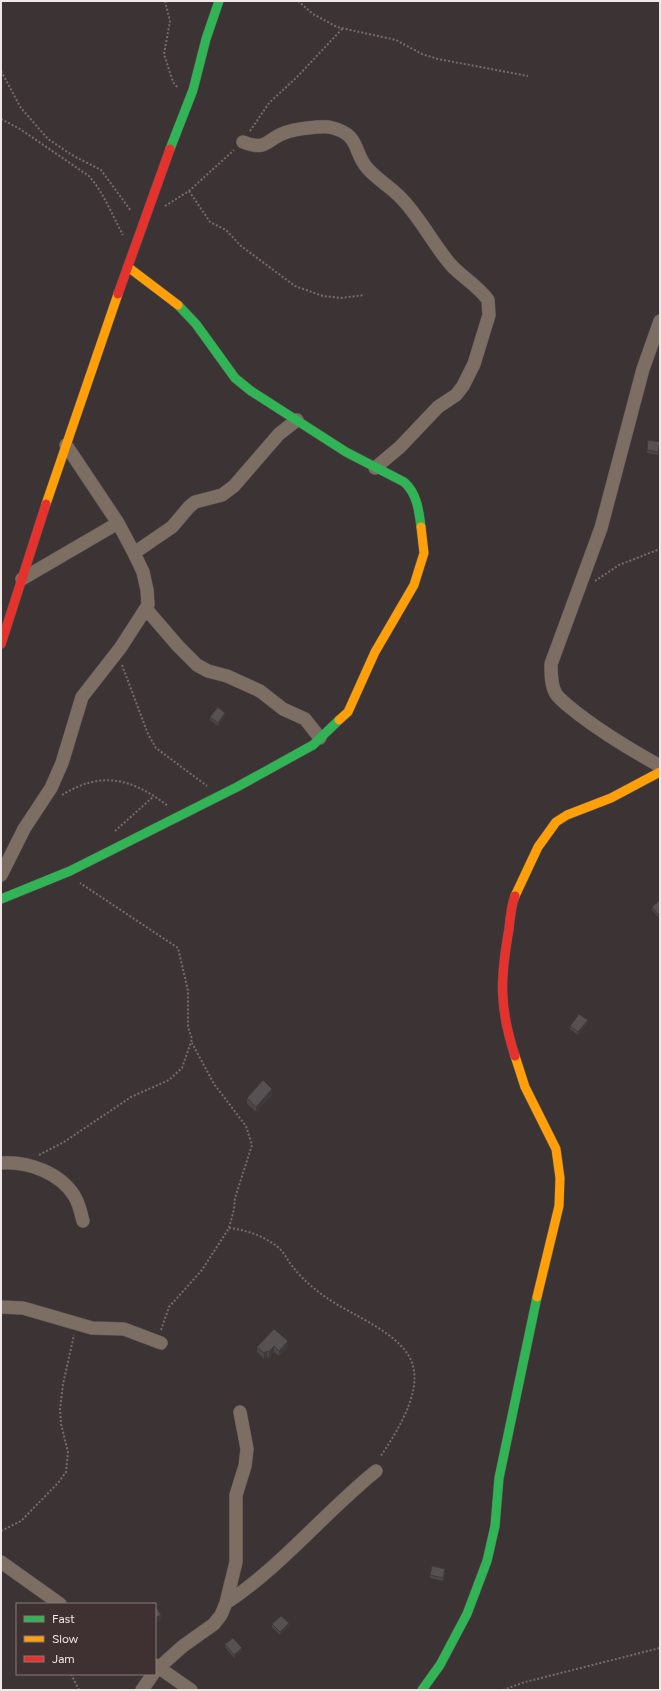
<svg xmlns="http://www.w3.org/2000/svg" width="661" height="1691" font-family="Figtree,sans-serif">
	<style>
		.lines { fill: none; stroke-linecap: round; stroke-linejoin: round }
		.street-casing { stroke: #585151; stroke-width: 14 }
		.fast-casing { stroke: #585151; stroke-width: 10 }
		.slow-casing { stroke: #585151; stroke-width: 10 }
		.jam-casing { stroke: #585151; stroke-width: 10 }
		.path { stroke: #766b67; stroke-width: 2; stroke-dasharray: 2 2; stroke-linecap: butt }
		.street { stroke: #7d6e64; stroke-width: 13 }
		.fast { stroke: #30b455; stroke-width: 9 }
		.slow { stroke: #ff9f0a; stroke-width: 9 }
		.jam { stroke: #e5322d; stroke-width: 9 }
		.wall { fill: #4c4647 }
		.shaded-wall { fill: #3e393a }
		.building { fill: #585153; stroke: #3e393a }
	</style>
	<rect width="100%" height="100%" fill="#3c3434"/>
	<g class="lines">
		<defs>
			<path id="street" d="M 243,142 C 269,152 266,138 287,132 C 295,129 320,126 329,127 C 362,134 352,152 368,169 C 378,180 392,188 402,199 C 421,219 433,244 451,265 C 462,277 478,286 488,300 L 489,315 L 474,364 L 463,386 L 456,395 L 438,407 L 400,447 L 375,468
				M 660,321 L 643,369 L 601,528 L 551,664 C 551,674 551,686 556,694 C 562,702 570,707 577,713 C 603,733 631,750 660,766
				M 134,553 L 172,527 L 189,507 L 195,502 L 222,495 L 234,486 L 279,434 L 297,420
				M 22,579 L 118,523
				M 147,610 L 178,646 L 197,665 L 208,671 L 227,676 L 260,691 L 283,709 L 305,719 L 320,738
				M 1,875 L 24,829 L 51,788 L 62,763 L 82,697 L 121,647 L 148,605 L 147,590 L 143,572 L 134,553 L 118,523 L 66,445
				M 1,1163 C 28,1161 61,1173 75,1197 C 79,1204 81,1213 83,1221
				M 1,1307 L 23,1308 L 92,1328 L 124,1329 L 161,1343
				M 1,1562 L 60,1604
				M 226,1603 C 281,1567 325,1512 376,1471
				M 155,1665 L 191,1690
				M 155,1671 L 183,1646 L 214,1624 L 221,1615 L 226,1603 L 236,1562 L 236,1495 L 245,1466 L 247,1449 L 240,1412
				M 142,1690 L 153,1674"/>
			<path id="fast" d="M 170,149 L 193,90 L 206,39 L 219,1
				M 178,305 L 196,324 L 235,378 L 251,391 L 346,452 L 404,482 C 417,493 419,511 421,527
				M 1,899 L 70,871 L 237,787 L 313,745 L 339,720
				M 422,1690 L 440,1665 L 467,1614 L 487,1561 L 495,1526 L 499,1478 L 537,1297"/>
			<path id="slow" d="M 128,267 L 178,305
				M 46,504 L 118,294
				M 339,720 L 348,712 L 375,652 L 414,585 L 424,553 L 421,527
				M 515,896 L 538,847 L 556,822 L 567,815 L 611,798 L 660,772
				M 515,1056 L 525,1087 L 556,1149 L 560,1178 L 559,1206 L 537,1297"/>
			<path id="jam" d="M 118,294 L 170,149
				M 1,644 L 46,504
				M 515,1056 C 499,1007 500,979 509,929 C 510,918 511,906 515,896"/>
		</defs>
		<!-- street casing -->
		<use href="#street" class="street-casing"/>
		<!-- fast casing -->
		<use href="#fast" class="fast-casing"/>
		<!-- slow casing -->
		<use href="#slow" class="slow-casing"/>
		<!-- jam casing -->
		<use href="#jam" class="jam-casing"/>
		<!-- path -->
		<path class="path" d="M 165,1 L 170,21 L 164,54 L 173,82 L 177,87
			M 298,1 L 313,14 L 337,27 L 396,40 L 422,54 L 438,59 L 528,76
			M 1,71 L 21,108 L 48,139 L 72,155 L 101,170 L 131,211
			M 1,119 L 20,129 L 89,176 C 104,193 112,215 123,235
			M 250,131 L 269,103 L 297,77 L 343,28
			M 189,191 L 210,222 L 226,230 L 241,246 L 295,286 L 323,296 L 342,298 L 364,295
			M 165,206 L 189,191 L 234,150
			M 595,581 L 619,565 L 660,549
			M 122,665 L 148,734 L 156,748 L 207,786
			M 62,795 C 102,770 133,779 168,806
			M 115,831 L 154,796
			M 39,1155 L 64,1142 L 131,1097 L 169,1080 L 182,1068 L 192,1039 L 188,1027 L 188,991 L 178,948 L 80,883
			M 229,1228 C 247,1230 264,1236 279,1248 C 285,1254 288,1261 293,1267 C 302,1279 315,1290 327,1298 C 352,1316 405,1334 413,1366 C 421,1395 395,1435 380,1457
			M 161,1330 L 169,1307 L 202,1270 L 229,1228 L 234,1209 L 235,1198 L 252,1145 L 246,1126 L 214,1084 L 192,1043
			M 1,1531 L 21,1521 L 58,1483 L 66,1472 L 68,1452 L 61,1424 L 60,1409 L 63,1384 L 74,1335
			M 71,1674 L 79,1690
			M 503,1690 L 525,1682 L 660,1648"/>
		<!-- street -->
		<use href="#street" class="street"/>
		<!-- fast -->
		<use href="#fast" class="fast"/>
		<!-- slow -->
		<use href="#slow" class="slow"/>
		<!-- jam -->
		<use href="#jam" class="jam"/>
	</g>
	<!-- wall -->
	<path class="wall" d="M 660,442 L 658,455 L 647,453 L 647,450 Z
		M 225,716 L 218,726 L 210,720 L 210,717 Z
		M 660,900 L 660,915 L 658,917 L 652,910 L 652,907 Z
		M 588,1023 L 578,1035 L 570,1029 L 570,1026 Z
		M 272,1095 L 256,1112 L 247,1104 L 247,1098 Z
		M 274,1329 L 288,1347 L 279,1356 L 274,1352 L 269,1358 L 267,1357 L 264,1359 L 257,1352 L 257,1347 Z
		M 445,1572 L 443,1581 L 430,1578 L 430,1575 Z
		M 272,1624 L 289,1626 L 280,1635 L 272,1627 Z
		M 225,1644 L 242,1651 L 234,1658 L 225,1647 Z"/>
	<!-- shaded-wall -->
	<path class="shaded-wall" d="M 225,713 L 225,716 L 218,726 L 218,723 Z
		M 660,912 L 660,915 L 658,917 L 658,914 Z
		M 588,1020 L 588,1023 L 578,1035 L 578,1032 Z
		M 272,1089 L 272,1095 L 256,1112 L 256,1107 Z
		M 288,1341 L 288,1347 L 279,1356 L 279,1351 Z
		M 274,1346 L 274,1352 L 269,1358 L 269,1352 Z
		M 267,1351 L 267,1357 L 264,1359 L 264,1353 Z
		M 161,1615 L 161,1620 L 155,1624 L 155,1618 Z
		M 289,1623 L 289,1626 L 280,1635 L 280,1632 Z
		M 242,1648 L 242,1651 L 234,1658 L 234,1655 Z"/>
	<!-- building -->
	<path class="building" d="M 648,440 L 660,442 L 658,452 L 647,450 Z
		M 218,707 L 225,713 L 218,723 L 210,717 Z
		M 660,900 L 660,912 L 658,914 L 652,907 Z
		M 579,1014 L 588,1020 L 578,1032 L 570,1026 Z
		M 263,1080 L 272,1089 L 256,1107 L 247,1098 Z
		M 274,1329 L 288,1341 L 279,1351 L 274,1346 L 269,1352 L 267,1351 L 264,1353 L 257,1347 Z
		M 432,1566 L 445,1569 L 443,1578 L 430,1575 Z
		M 153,1602 L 154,1604 L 149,1604 Z
		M 155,1605 L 161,1615 L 155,1618 Z
		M 281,1616 L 289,1623 L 280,1632 L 272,1624 Z
		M 233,1638 L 242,1648 L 234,1655 L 225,1644 Z"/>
	<!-- border -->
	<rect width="661" height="1691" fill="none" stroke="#f0e7e7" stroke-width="4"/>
	<!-- legend -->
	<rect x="16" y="1603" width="140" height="72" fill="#3f3131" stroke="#867a7a"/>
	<rect x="24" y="1616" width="20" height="6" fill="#30b455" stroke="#867a7a"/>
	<text x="52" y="1623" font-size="12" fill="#f0e7e7">Fast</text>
	<rect x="24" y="1636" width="20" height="6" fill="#ff9f0a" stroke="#867a7a"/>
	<text x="52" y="1643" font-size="12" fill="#f0e7e7">Slow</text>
	<rect x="24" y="1656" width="20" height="6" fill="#e5322d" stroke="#867a7a"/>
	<text x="52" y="1663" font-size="12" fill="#f0e7e7">Jam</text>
</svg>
